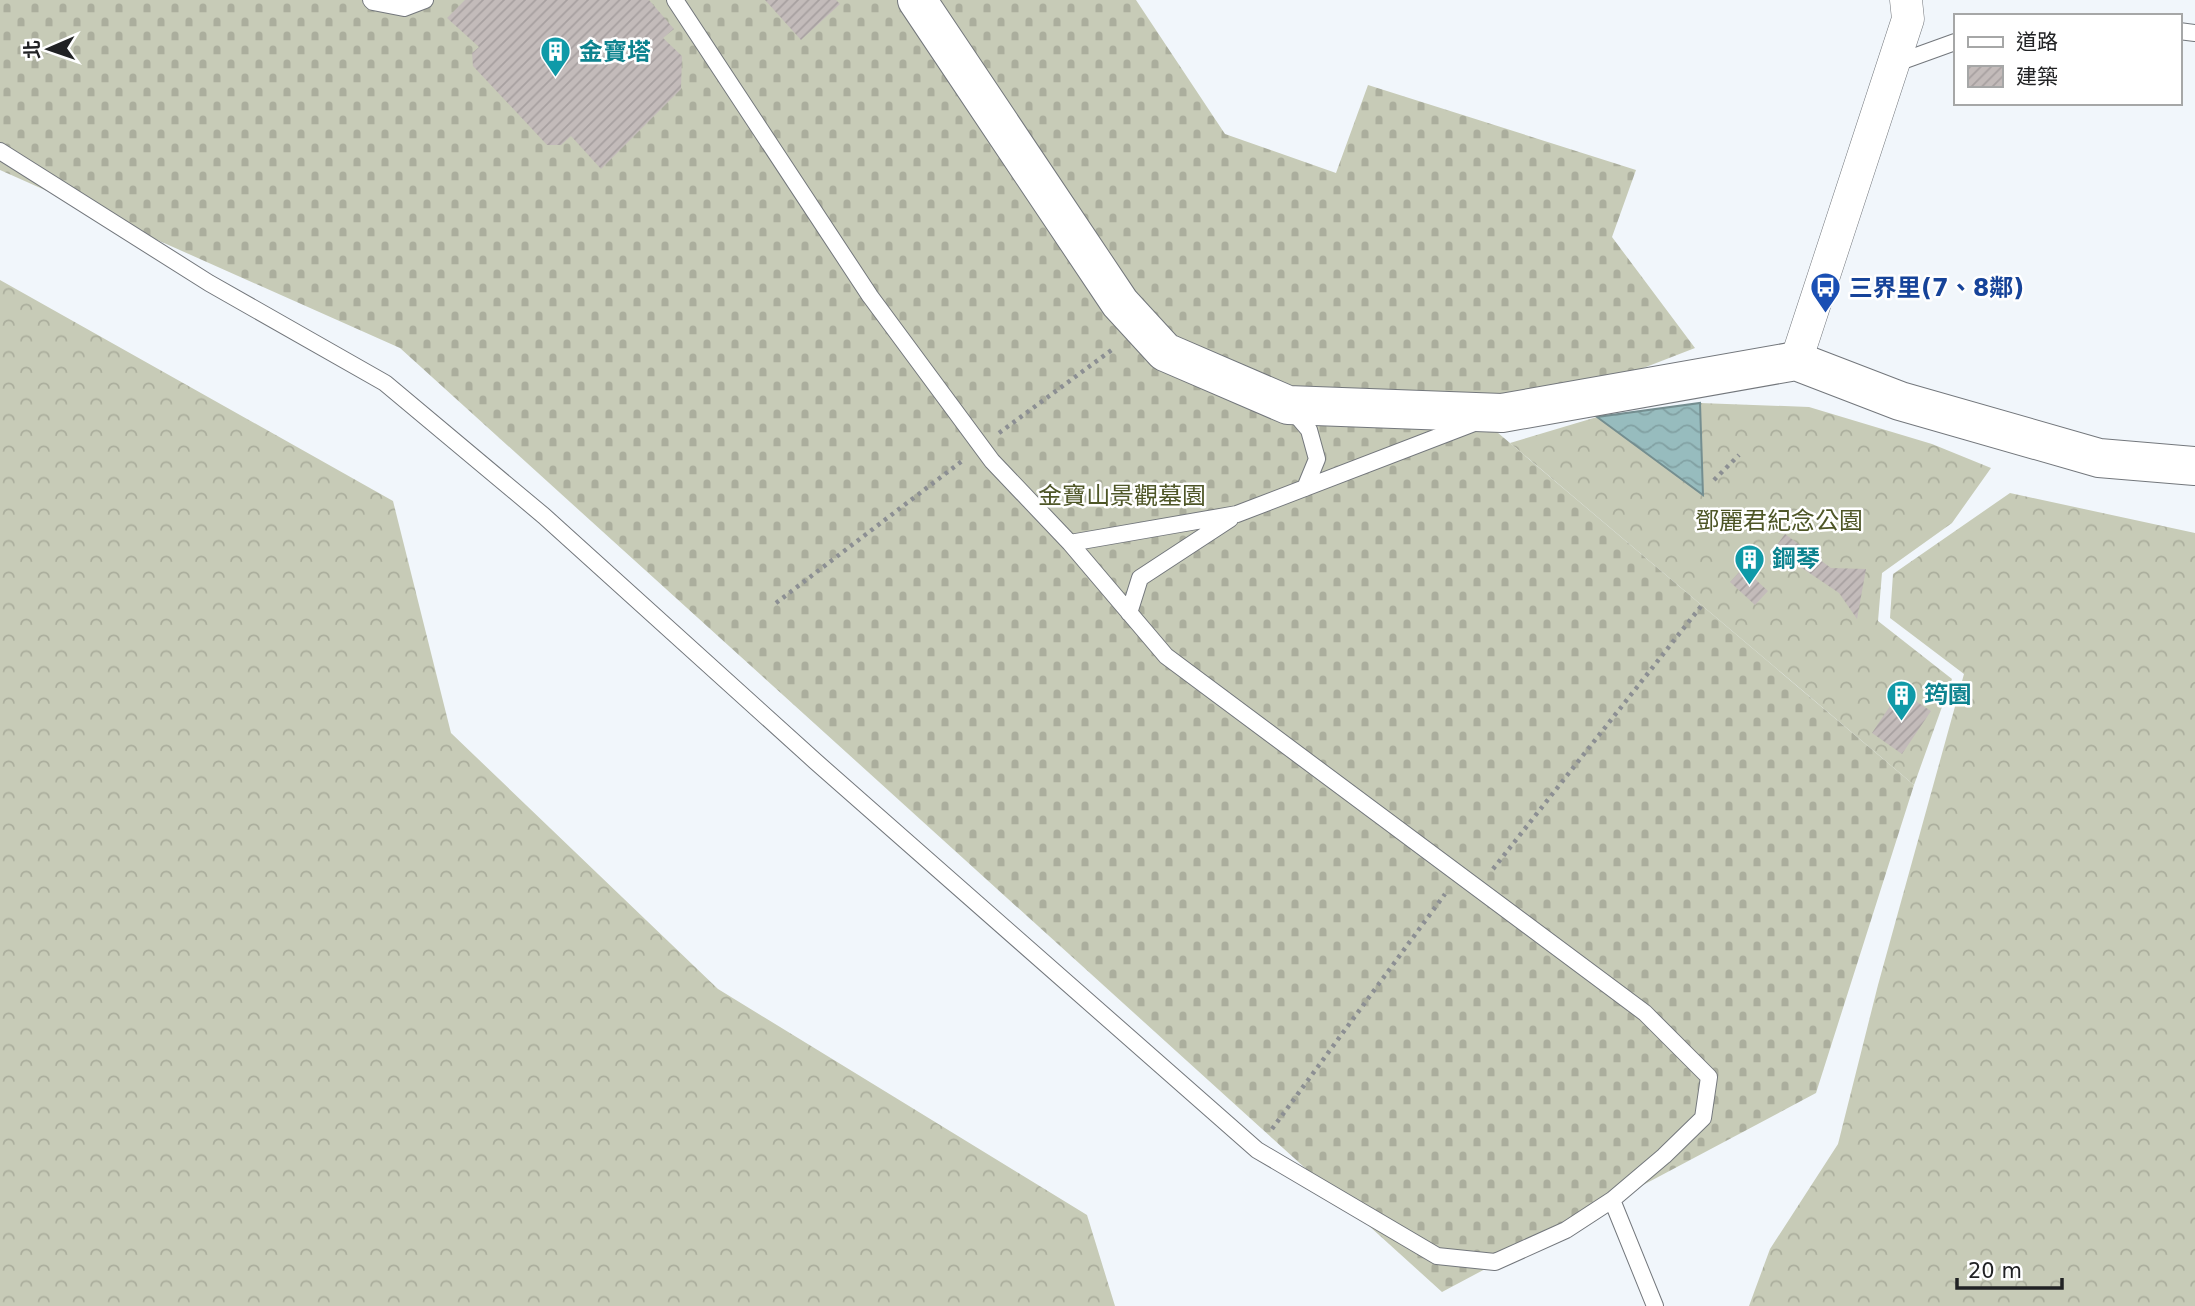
<svg xmlns="http://www.w3.org/2000/svg" width="2195" height="1306" font-family="'DejaVu Sans','Noto Sans TC',sans-serif">
	<style>
		.forest { fill: url(#forest-crowns) }
		.cemetery { fill: url(#cemetery-stones) }
		.water { fill: url(#water-waves); stroke: #748e90; stroke-width: 2 }
		.building { fill: url(#building-hatch) }
		.lines { fill: none; stroke-linecap: round; stroke-linejoin: round }
		.lane-casing { stroke: #73777c; stroke-width: 18 }
		.street-casing { stroke: #73777c; stroke-width: 33 }
		.secondary-casing { stroke: #73777c; stroke-width: 40 }
		.path { stroke: #8c8f93; stroke-width: 4.5; stroke-dasharray: 3.5 5; stroke-linecap: butt }
		.lane { stroke: #fff; stroke-width: 16 }
		.street { stroke: #fff; stroke-width: 32 }
		.secondary { stroke: #fff; stroke-width: 38 }
		.labels { text-anchor: middle; dominant-baseline: central; stroke-width: 5; stroke-linejoin: round; paint-order: stroke }
		.culture-label { font-size: 24px; font-weight: bold; fill: #0d838f; stroke: #fff; text-anchor: start }
		.transit-label { font-size: 24px; font-weight: bold; fill: #164399; stroke: #fff; text-anchor: start }
		.park-label { font-size: 24px; fill: #4e5627; stroke: #fff }
	</style>
	<defs>
		<pattern id="forest-crowns" width="20" height="18" patternUnits="userSpaceOnUse" patternTransform="scale(1.75)"><rect width="20" height="18" fill="#c7cbb7"/><path d="M2 6a3 3 0 1 1 6 0M12 15a3 3 0 1 1 6 0" fill="none" stroke="#abae9d"/></pattern>
		<pattern id="cemetery-stones" width="16" height="16" patternUnits="userSpaceOnUse" patternTransform="scale(1.75)"><rect width="16" height="16" fill="#c7cbb7"/><path d="M2 7V4a2 2 0 0 1 4 0v3zM10 15v-3a2 2 0 0 1 4 0v3z" fill="#abae9d"/></pattern>
		<pattern id="water-waves" width="16" height="10" patternUnits="userSpaceOnUse" patternTransform="scale(1.75)"><rect width="16" height="10" fill="#97bcbe"/><path d="M0 5q4-4 8 0t8 0" fill="none" stroke="#82a1a3"/></pattern>
		<pattern id="building-hatch" width="6" height="6" patternUnits="userSpaceOnUse" patternTransform="scale(1.75)"><rect width="6" height="6" fill="#c3bbba"/><path d="M-1 1l2-2M0 6l6-6M5 7l2-2" fill="none" stroke="#a7a0a0"/></pattern>
	</defs>
	<rect width="100%" height="100%" fill="#f1f6fb"/>
	<!-- forest -->
	<path class="forest" d="M 0,280 L 393,501 L 451,733 L 718,989 L 1087,1215 L 1115,1306 L 0,1306 Z
		M 1700,403 L 1809,407 L 1932,444 L 1991,468 L 1952,523 L 1882,573 L 1878,621 L 1952,679 L 1914,785 L 1510,443 L 1597,417 Z
		M 2010,493 L 2195,533 L 2195,1306 L 1749,1306 L 1770,1249 L 1838,1144 L 1878,985 L 1964,674 L 1890,618 L 1893,574 Z"/>
	<!-- cemetery -->
	<path class="cemetery" d="M 0,0 L 1136,0 L 1225,134 L 1336,173 L 1368,85 L 1636,170 L 1612,237 L 1695,348 L 1491,427 L 1914,785 L 1816,1093 L 1442,1292 L 400,348 L 0,170 Z"/>
	<!-- water -->
	<path class="water" d="M 1700,403 L 1703,495 L 1597,417 Z"/>
	<!-- building -->
	<path class="building" d="M 465,0 L 649,0 L 674,29 L 663,38 L 682,56 L 681,89 L 601,169 L 571,136 L 561,145 L 547,145 L 473,66 L 472,53 L 479,47 L 447,18 Z
		M 765,0 L 836,0 L 840,4 L 801,40 Z
		M 1785,534 L 1831,568 L 1866,569 L 1857,619 L 1839,593 L 1774,549 Z
		M 1743,568 L 1768,591 L 1755,605 L 1730,582 Z
		M 1900,691 L 1931,711 L 1902,754 L 1872,733 Z"/>
	<g class="lines">
		<defs>
			<path id="lane" d="M 371,0 L 373,2 L 404,8 L 425,0
				M 675,0 L 870,296 L 992,461 L 1070,543 L 1237,514 L 1474,423
				M 2179,31 L 2195,33
				M 1894,64 L 1955,42
				M 0,151 L 209,283 L 385,383 L 544,516 L 815,761 L 1257,1150 L 1437,1256 L 1495,1262 L 1566,1230 L 1612,1200 L 1664,1156 L 1703,1118 L 1709,1077 L 1645,1013 L 1166,656 L 1070,543
				M 1292,410 L 1309,430 L 1317,459 L 1305,488
				M 1129,613 L 1140,578 L 1230,519
				M 1612,1200 L 1655,1306"/>
			<path id="street" d="M 1796,361 L 1908,19 L 1906,0"/>
			<path id="secondary" d="M 917,0 L 1120,303 L 1165,352 L 1288,405 L 1502,413 L 1796,361 L 1900,401 L 2099,458 L 2195,466"/>
		</defs>
		<!-- lane casing -->
		<use href="#lane" class="lane-casing"/>
		<!-- street casing -->
		<use href="#street" class="street-casing"/>
		<!-- secondary casing -->
		<use href="#secondary" class="secondary-casing"/>
		<!-- path -->
		<path class="path" d="M 999,433 L 1113,349
			M 1714,480 L 1739,455
			M 776,603 L 962,461
			M 1493,869 L 1702,605
			M 1272,1129 L 1445,894"/>
		<!-- lane -->
		<use href="#lane" class="lane"/>
		<!-- street -->
		<use href="#street" class="street"/>
		<!-- secondary -->
		<use href="#secondary" class="secondary"/>
	</g>
	<!-- icons -->
	<defs>
		<symbol id="building-pin" viewBox="-11 -11 22 30"><path d="M0 17L-7.5 6A9.5 9.5 0 1 1 7.5 6Z" fill="#0f9aa8" stroke="#fff"/><path d="M-4-6H4V6H1V3H-1V6H-4ZM-2.5-4.3h1.7v1.8h-1.7ZM.8-4.3h1.7v1.8H.8ZM-2.5-1h1.7V.8h-1.7ZM.8-1h1.7V.8H.8Z" fill="#fff"/></symbol>
		<symbol id="bus-pin" viewBox="-11 -11 22 30"><path d="M0 17L-7.5 6A9.5 9.5 0 1 1 7.5 6Z" fill="#1a4fb4" stroke="#fff"/><path d="M-5-6H5V4H4V6H2V4H-2V6H-4V4H-5ZM-3.5-4V0h7V-4ZM-3.5 1.2v1.5H-2V1.2ZM2 1.2v1.5H3.5V1.2Z" fill="#fff"/></symbol>
	</defs>
	<g fill-rule="evenodd">
		<use href="#building-pin" x="538" y="34" width="35" height="47"/>
		<use href="#bus-pin" x="1808" y="270" width="35" height="47"/>
		<use href="#building-pin" x="1732" y="542" width="35" height="47"/>
		<use href="#building-pin" x="1884" y="678" width="35" height="47"/>
	</g>
	<g class="labels">
		<!-- culture labels -->
		<g class="culture-label">
			<text x="579" y="52">金寶塔</text>
			<text x="1772" y="559">鋼琴</text>
			<text x="1924" y="695">筠園</text>
		</g>
		<!-- transit labels -->
		<g class="transit-label">
			<text x="1849" y="288">三界里(7、8鄰)</text>
		</g>
		<!-- park labels -->
		<g class="park-label">
			<text x="1122" y="496">金寶山景觀墓園</text>
			<text x="1779" y="521">鄧麗君紀念公園</text>
		</g>
	</g>
	<!-- legend -->
	<rect x="1954" y="14" width="228" height="91" fill="#ffffff" stroke="#a6a7a7" stroke-width="2"/>
	<rect x="1968" y="37" width="35" height="10" fill="#ffffff" stroke="#a6a7a7" stroke-width="2"/>
	<text x="2016" y="49" font-size="21" fill="#212224">道路</text>
	<rect x="1968" y="66" width="35" height="21" fill="url(#building-hatch)" stroke="#a6a7a7" stroke-width="2"/>
	<text x="2016" y="84" font-size="21" fill="#212224">建築</text>
	<!-- north arrow -->
	<g transform="translate(49 49) rotate(268)" stroke="#ffffff" stroke-width="5" paint-order="stroke">
	<path d="M0-5L12 26L0 18L-12 26Z" fill="#212224"/>
	<text y="-10" font-size="19" font-weight="bold" text-anchor="middle" fill="#212224">北</text>
	</g>
	<!-- scale -->
	<path d="M1957 1278v10h105v-10" fill="none" stroke="#212224" stroke-width="3.5"/>
	<text x="1968" y="1278" font-size="21" fill="#212224" stroke="#ffffff" stroke-width="5" paint-order="stroke">20 m</text>
</svg>
